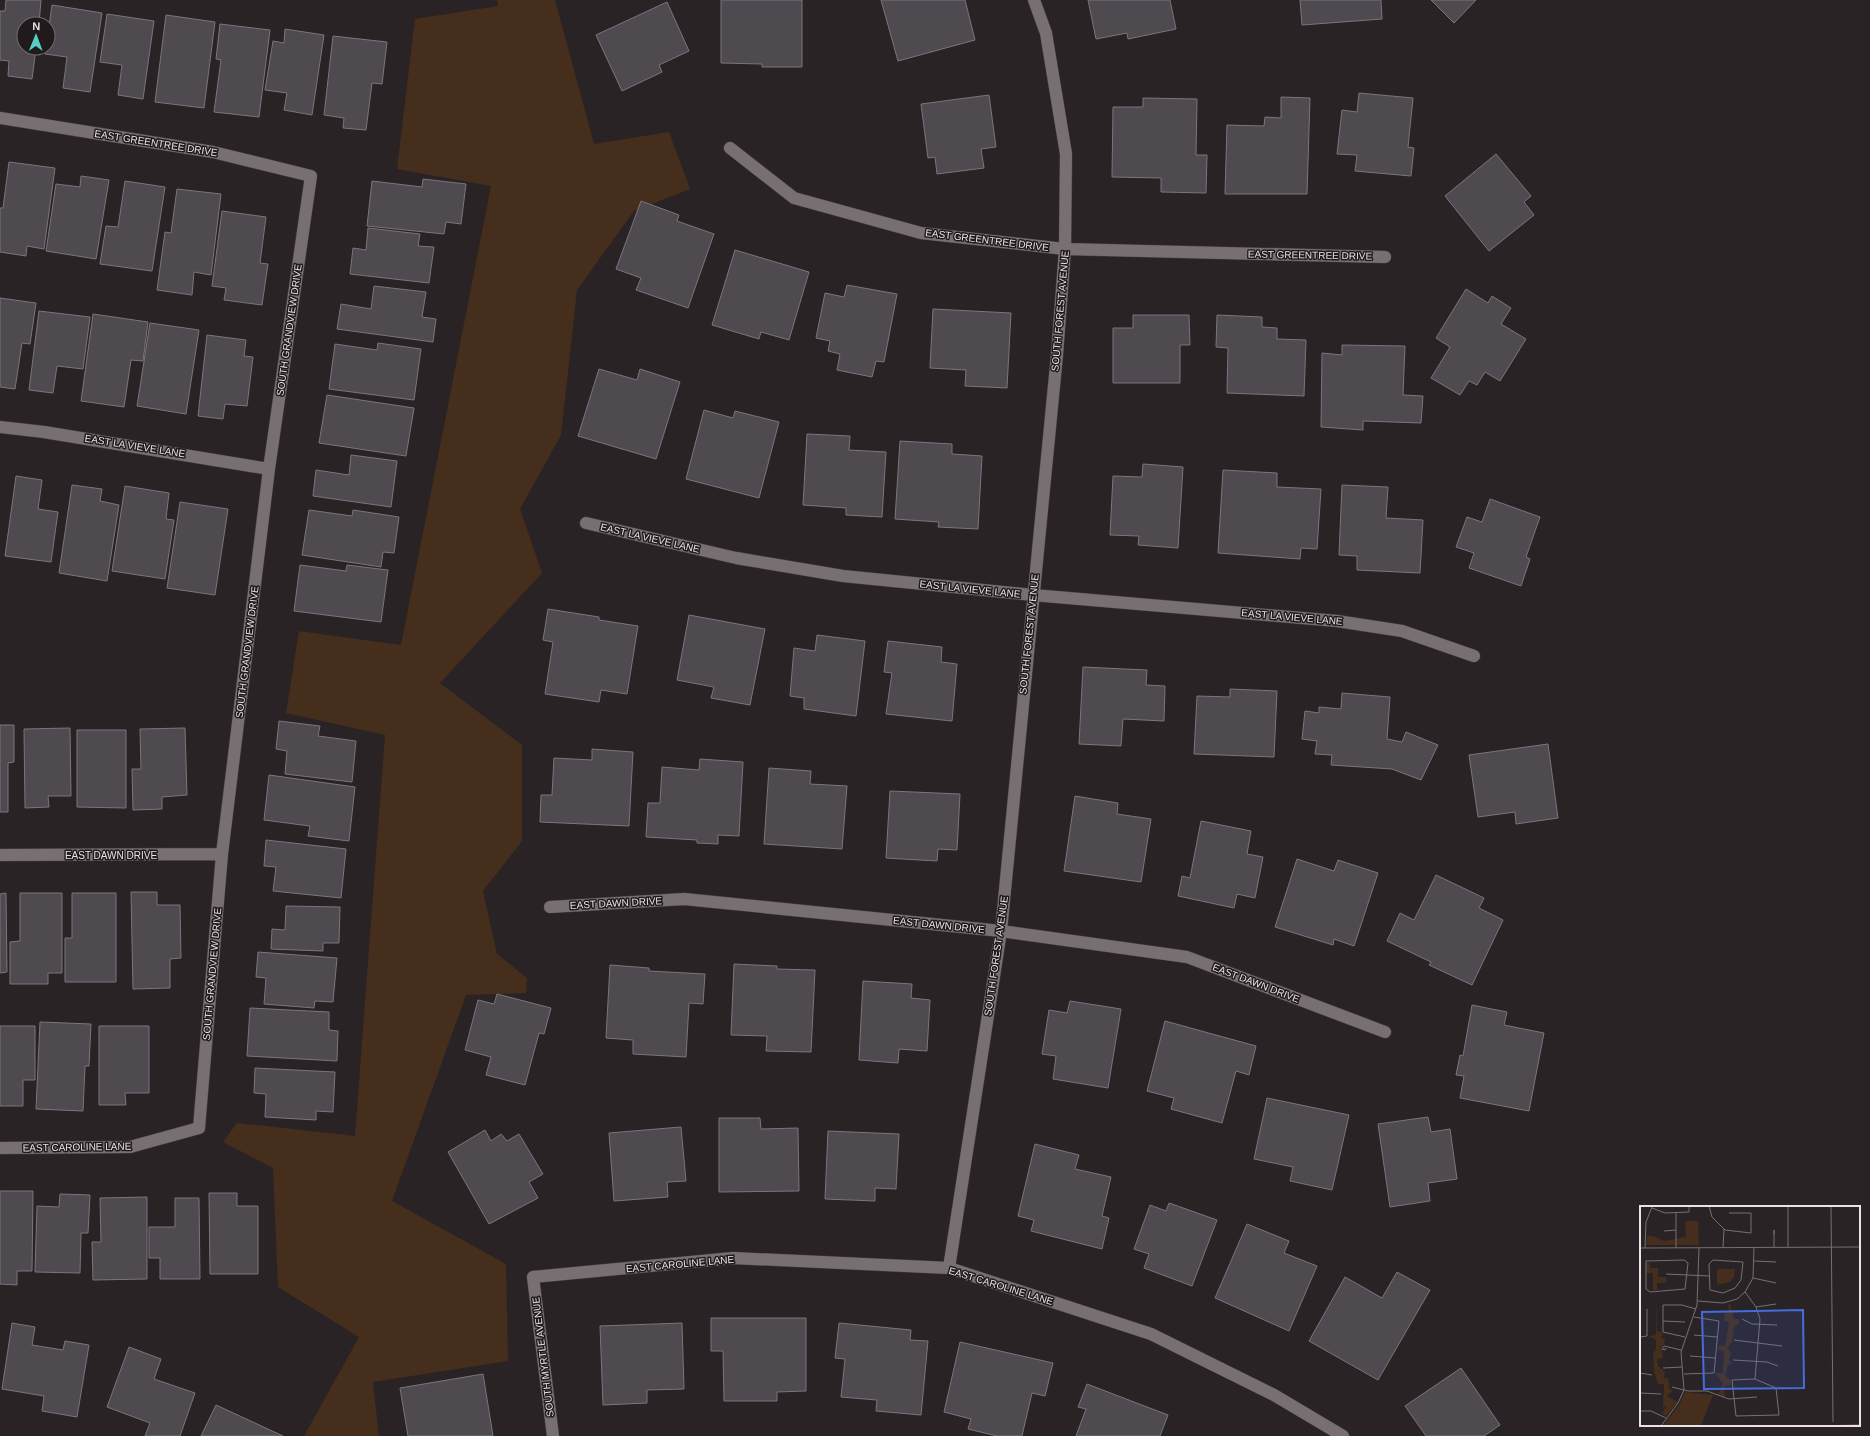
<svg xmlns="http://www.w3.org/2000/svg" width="1870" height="1436" font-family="Helvetica,sans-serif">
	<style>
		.green { fill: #452e1c }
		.building { fill: #4f4a50; stroke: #7b757c }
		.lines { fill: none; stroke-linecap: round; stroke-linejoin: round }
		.street-casing { stroke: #464042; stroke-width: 13 }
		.street { stroke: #776f72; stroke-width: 12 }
		.labels { text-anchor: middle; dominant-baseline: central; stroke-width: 3; stroke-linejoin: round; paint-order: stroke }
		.street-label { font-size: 10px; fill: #e8e3e5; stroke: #201a1c }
		.inset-road { fill: none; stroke: #767072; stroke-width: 1 }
		.view { fill: #466cdb; fill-opacity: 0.15; stroke: #466cdb; stroke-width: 2 }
		.inset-edge { fill: none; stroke: #e8e3e5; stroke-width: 2 }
	</style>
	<rect width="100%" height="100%" fill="#2a2326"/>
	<!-- green -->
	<path class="green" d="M 497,0 L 555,0 L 594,144 L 669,132 L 690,189 L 634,211 L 577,290 L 561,435 L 520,509 L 542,573 L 440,683 L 522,745 L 522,841 L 483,891 L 497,954 L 527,978 L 526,993 L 466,995 L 392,1201 L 506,1264 L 508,1361 L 373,1382 L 379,1436 L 304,1436 L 359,1337 L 278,1287 L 273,1168 L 223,1142 L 237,1123 L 355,1136 L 385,735 L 286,713 L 299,631 L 401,645 L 491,186 L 397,169 L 415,19 L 498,6 Z"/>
	<!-- building -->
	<path class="building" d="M 6,0 L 41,0 L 39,24 L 24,24 L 24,48 L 36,48 L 32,79 L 8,76 L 9,61 L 0,60 L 0,11 L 5,11 Z
		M 721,0 L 802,0 L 802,67 L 762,67 L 762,64 L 721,63 Z
		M 881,0 L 965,0 L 975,40 L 898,61 Z
		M 1088,0 L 1170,0 L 1176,29 L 1128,39 L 1127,33 L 1096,39 Z
		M 1300,0 L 1381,0 L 1382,19 L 1302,25 Z
		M 1431,0 L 1476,0 L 1454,23 Z
		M 667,2 L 689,51 L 659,65 L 662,72 L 622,91 L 596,35 Z
		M 52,5 L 102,13 L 90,92 L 63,88 L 67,57 L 45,54 L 46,48 L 48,48 L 48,33 Z
		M 107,14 L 154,21 L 143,99 L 118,95 L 122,65 L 100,62 Z
		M 166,15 L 215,22 L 204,108 L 155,102 Z
		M 220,24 L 270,30 L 259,117 L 214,112 L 221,60 L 216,59 Z
		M 285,29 L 324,35 L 312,115 L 284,110 L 287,93 L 265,90 L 273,41 L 284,43 Z
		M 333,36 L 387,42 L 382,84 L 372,83 L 366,130 L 343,128 L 344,118 L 324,115 Z
		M 1359,93 L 1413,98 L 1408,147 L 1414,148 L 1411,176 L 1355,171 L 1357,155 L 1337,154 L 1342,110 L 1357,112 Z
		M 989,95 L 996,147 L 981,149 L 984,168 L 937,174 L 935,157 L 928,158 L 921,104 Z
		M 1281,97 L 1310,98 L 1307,194 L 1225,194 L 1227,125 L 1264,126 L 1265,117 L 1281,118 Z
		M 1143,98 L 1197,99 L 1196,155 L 1207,155 L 1206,193 L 1161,192 L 1161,178 L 1112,177 L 1113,107 L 1143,107 Z
		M 1496,154 L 1531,196 L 1524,202 L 1534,215 L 1489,251 L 1445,196 Z
		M 9,162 L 55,168 L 44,249 L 27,246 L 26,256 L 0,252 L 0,208 L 3,208 Z
		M 81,176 L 109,180 L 96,259 L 46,251 L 56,184 L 80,187 Z
		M 423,179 L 466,184 L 461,224 L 446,222 L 444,234 L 367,226 L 372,181 L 422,187 Z
		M 125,181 L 165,187 L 152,271 L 100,264 L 106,226 L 118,227 Z
		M 177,189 L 221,194 L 211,275 L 194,272 L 192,295 L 157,290 L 165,232 L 171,233 Z
		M 641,201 L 679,215 L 677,221 L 714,234 L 688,308 L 636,290 L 641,278 L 616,269 Z
		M 222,211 L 266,217 L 260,263 L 268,264 L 262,305 L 224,300 L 226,288 L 212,286 Z
		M 368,228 L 420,234 L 418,246 L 434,247 L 429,283 L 350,274 L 353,248 L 366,250 Z
		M 735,250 L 809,272 L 789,340 L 761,332 L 759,339 L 712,325 Z
		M 847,285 L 897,294 L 884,362 L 876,361 L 872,377 L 837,370 L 840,354 L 828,351 L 830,341 L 816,338 L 825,293 L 844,297 Z
		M 374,286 L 426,292 L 422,317 L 436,319 L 433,342 L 337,329 L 341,304 L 371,309 Z
		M 1466,289 L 1488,303 L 1492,296 L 1511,308 L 1501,324 L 1526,339 L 1500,381 L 1485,372 L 1477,385 L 1469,381 L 1460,395 L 1431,378 L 1450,347 L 1436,338 Z
		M 0,298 L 36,303 L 30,344 L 22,343 L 15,389 L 0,387 Z
		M 933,309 L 1011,313 L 1007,388 L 965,386 L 966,370 L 930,368 Z
		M 39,311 L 90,317 L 83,369 L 57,366 L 53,393 L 29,390 Z
		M 93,314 L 148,322 L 143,361 L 131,360 L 124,407 L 81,401 Z
		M 1133,315 L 1189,315 L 1190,345 L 1180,345 L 1180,383 L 1113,383 L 1113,328 L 1133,328 Z
		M 1217,315 L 1262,317 L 1262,327 L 1277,328 L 1277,339 L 1306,340 L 1304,396 L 1227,393 L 1228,348 L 1216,347 Z
		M 150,323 L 199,330 L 186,414 L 137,406 Z
		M 207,335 L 246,340 L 244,356 L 253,357 L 247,406 L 225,404 L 223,419 L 198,416 Z
		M 378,343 L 421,349 L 414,400 L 329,389 L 335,344 L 377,350 Z
		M 1342,345 L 1405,346 L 1403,395 L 1423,396 L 1421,423 L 1363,421 L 1363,430 L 1321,427 L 1322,353 L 1342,355 Z
		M 599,369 L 637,380 L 640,369 L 680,382 L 656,459 L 578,436 Z
		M 327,395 L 414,408 L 406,456 L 319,443 Z
		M 704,410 L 733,418 L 735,411 L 779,422 L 759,498 L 686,479 Z
		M 807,434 L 850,436 L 849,450 L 886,452 L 882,517 L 846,515 L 846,508 L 803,505 Z
		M 900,441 L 952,444 L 952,454 L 982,456 L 978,529 L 938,527 L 939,522 L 895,519 Z
		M 351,455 L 397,461 L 391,507 L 313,496 L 316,470 L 349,475 Z
		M 1143,464 L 1183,467 L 1178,548 L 1138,545 L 1139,536 L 1110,535 L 1113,476 L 1142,477 Z
		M 1223,470 L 1277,473 L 1277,487 L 1321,489 L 1317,549 L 1301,548 L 1300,559 L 1218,553 Z
		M 16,476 L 42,480 L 38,509 L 58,512 L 51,562 L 5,556 Z
		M 72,485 L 102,489 L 100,501 L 119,505 L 107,581 L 59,573 Z
		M 1342,485 L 1388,487 L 1386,518 L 1423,520 L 1420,573 L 1357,570 L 1357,556 L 1339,555 Z
		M 125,486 L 169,493 L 166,519 L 174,520 L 165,579 L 112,571 Z
		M 1490,499 L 1540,517 L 1526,557 L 1530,559 L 1521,586 L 1469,568 L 1474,553 L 1456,547 L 1467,517 L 1482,522 Z
		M 180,502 L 228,509 L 215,595 L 167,588 Z
		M 309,510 L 352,516 L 353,510 L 399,517 L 394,553 L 383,552 L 381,567 L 302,555 Z
		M 300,565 L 346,571 L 347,565 L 388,570 L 381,622 L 294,611 Z
		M 548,609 L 599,617 L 599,620 L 638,626 L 627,694 L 601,690 L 599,702 L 545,694 L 553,642 L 543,640 Z
		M 689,615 L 765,629 L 750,705 L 711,698 L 714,687 L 677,680 Z
		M 817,635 L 865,641 L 856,716 L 804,709 L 804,698 L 790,696 L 794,648 L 815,651 Z
		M 888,641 L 942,647 L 941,662 L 957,664 L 952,721 L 886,714 L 892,673 L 884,672 Z
		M 1083,667 L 1147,670 L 1146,685 L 1165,686 L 1164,721 L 1123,719 L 1121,746 L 1079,744 Z
		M 1230,689 L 1277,691 L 1274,757 L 1194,754 L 1197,696 L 1230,697 Z
		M 1342,693 L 1390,697 L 1387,739 L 1402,742 L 1406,732 L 1438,745 L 1421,780 L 1392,769 L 1331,765 L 1332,755 L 1315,754 L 1317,741 L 1302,739 L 1305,711 L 1319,713 L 1319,707 L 1341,709 Z
		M 279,721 L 320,726 L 318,736 L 356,741 L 352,782 L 285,774 L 287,751 L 276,749 Z
		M 0,725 L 14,725 L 14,762 L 8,763 L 8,812 L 0,812 Z
		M 70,728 L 71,796 L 48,796 L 49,807 L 25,808 L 24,729 Z
		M 185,728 L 187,795 L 162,797 L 162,809 L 133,810 L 132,769 L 141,769 L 140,729 Z
		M 77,730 L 126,730 L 126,808 L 77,807 Z
		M 1548,744 L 1558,818 L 1516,824 L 1515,812 L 1478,817 L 1469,755 Z
		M 592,749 L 633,752 L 629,826 L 540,822 L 541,795 L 552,795 L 554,758 L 592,760 Z
		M 700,759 L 743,762 L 739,836 L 718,835 L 718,844 L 697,843 L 697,840 L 646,837 L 648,803 L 660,803 L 662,767 L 699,770 Z
		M 769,768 L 811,771 L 810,784 L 847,786 L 842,849 L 764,844 Z
		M 269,775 L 355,787 L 349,841 L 308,836 L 310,826 L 264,820 Z
		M 890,791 L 960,794 L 957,850 L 938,849 L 937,861 L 886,858 Z
		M 1075,796 L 1118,803 L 1117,814 L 1151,819 L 1141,882 L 1064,871 Z
		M 1201,821 L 1251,831 L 1247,854 L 1263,857 L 1255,898 L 1237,894 L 1234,908 L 1178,896 L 1182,876 L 1190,878 Z
		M 266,840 L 346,849 L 341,898 L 273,891 L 276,867 L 264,866 Z
		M 1297,859 L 1334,871 L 1338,860 L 1378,873 L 1354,946 L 1334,939 L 1333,945 L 1275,927 Z
		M 1436,875 L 1484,898 L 1479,908 L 1503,920 L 1472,985 L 1429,965 L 1431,962 L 1387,941 L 1400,913 L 1414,920 Z
		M 131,892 L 157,892 L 157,905 L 180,905 L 181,958 L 170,959 L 170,988 L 133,989 Z
		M 6,893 L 7,972 L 0,973 L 0,894 Z
		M 20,893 L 62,893 L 62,973 L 48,973 L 48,984 L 10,984 L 10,942 L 20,941 Z
		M 72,893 L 116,893 L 116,982 L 65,982 L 65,938 L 72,938 Z
		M 286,906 L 340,907 L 339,943 L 323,943 L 323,951 L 271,949 L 272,929 L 285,930 Z
		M 258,952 L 337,958 L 333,1002 L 315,1001 L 314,1008 L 264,1004 L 266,978 L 256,977 Z
		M 734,964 L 777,966 L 777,969 L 815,970 L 811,1052 L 766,1051 L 767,1036 L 731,1035 Z
		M 610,965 L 649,968 L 649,971 L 705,974 L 703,1004 L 689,1003 L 686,1057 L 633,1054 L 633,1040 L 606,1038 Z
		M 863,981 L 912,984 L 911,998 L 930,1000 L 927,1051 L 899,1049 L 898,1063 L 859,1060 Z
		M 497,994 L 551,1008 L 544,1034 L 539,1033 L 525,1085 L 486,1075 L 491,1057 L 465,1050 L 478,1000 L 494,1004 Z
		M 1070,1001 L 1121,1009 L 1108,1088 L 1053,1079 L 1056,1056 L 1042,1054 L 1049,1010 L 1067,1013 Z
		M 1472,1005 L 1507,1012 L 1504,1025 L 1544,1033 L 1529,1111 L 1460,1098 L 1464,1076 L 1456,1075 L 1460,1055 L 1463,1056 Z
		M 250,1008 L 329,1012 L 329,1030 L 338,1031 L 337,1061 L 247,1056 Z
		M 1165,1021 L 1256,1046 L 1249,1075 L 1236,1071 L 1222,1123 L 1171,1109 L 1174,1098 L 1147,1091 Z
		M 40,1022 L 91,1024 L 89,1066 L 85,1066 L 83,1111 L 36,1109 Z
		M 0,1026 L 35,1026 L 35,1080 L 23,1080 L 23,1106 L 0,1106 Z
		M 99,1026 L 149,1026 L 149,1093 L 125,1093 L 126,1105 L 99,1105 Z
		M 255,1068 L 335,1072 L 333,1112 L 316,1111 L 316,1120 L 265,1117 L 266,1094 L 254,1093 Z
		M 1267,1098 L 1349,1115 L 1332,1190 L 1290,1181 L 1293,1167 L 1254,1159 Z
		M 1428,1117 L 1431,1132 L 1450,1129 L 1457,1179 L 1428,1183 L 1430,1201 L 1390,1207 L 1378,1124 Z
		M 719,1118 L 760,1118 L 761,1129 L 798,1128 L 799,1191 L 719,1192 Z
		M 681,1127 L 686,1181 L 667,1182 L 668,1197 L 614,1201 L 609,1133 Z
		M 485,1130 L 491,1141 L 501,1134 L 507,1141 L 519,1134 L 543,1174 L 529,1182 L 538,1198 L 489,1224 L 448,1152 Z
		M 828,1131 L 899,1134 L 896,1189 L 875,1188 L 875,1201 L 825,1199 Z
		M 1035,1144 L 1079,1155 L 1075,1169 L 1111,1177 L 1102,1216 L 1109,1218 L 1102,1249 L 1031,1231 L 1034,1220 L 1018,1216 Z
		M 0,1191 L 33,1191 L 32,1271 L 17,1271 L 17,1285 L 0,1284 Z
		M 209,1193 L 237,1193 L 237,1206 L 258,1206 L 258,1274 L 210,1274 Z
		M 60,1194 L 90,1195 L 88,1233 L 81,1233 L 80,1273 L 35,1272 L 37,1206 L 59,1207 Z
		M 147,1197 L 147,1279 L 93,1280 L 92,1242 L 101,1242 L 100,1198 Z
		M 175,1198 L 199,1198 L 200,1279 L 160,1279 L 160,1258 L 149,1258 L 149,1227 L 175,1227 Z
		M 1169,1203 L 1217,1220 L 1192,1286 L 1144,1268 L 1149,1254 L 1134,1249 L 1150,1205 L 1166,1211 Z
		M 1247,1224 L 1289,1241 L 1284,1253 L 1317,1266 L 1289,1331 L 1215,1298 Z
		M 1397,1272 L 1430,1290 L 1378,1380 L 1309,1341 L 1345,1277 L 1382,1298 Z
		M 711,1318 L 806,1318 L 806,1391 L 777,1392 L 777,1401 L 724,1401 L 723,1351 L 711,1351 Z
		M 12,1323 L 35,1327 L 32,1345 L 63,1350 L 65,1341 L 89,1345 L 77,1417 L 42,1411 L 44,1396 L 2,1389 Z
		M 682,1323 L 684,1389 L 647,1390 L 647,1403 L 603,1405 L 600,1326 Z
		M 839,1323 L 911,1330 L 910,1340 L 928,1341 L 921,1415 L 876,1411 L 877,1400 L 841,1397 L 845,1359 L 835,1358 Z
		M 960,1342 L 1053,1363 L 1045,1396 L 1032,1393 L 1022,1436 L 997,1436 L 968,1429 L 971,1419 L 944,1412 Z
		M 129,1347 L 161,1359 L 154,1379 L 195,1393 L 180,1436 L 145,1436 L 150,1423 L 107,1407 Z
		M 1461,1368 L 1500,1425 L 1484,1436 L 1426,1436 L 1405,1406 Z
		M 483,1374 L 493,1436 L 408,1436 L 400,1388 Z
		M 1087,1384 L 1168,1415 L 1160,1436 L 1076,1436 L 1086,1409 L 1078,1407 Z
		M 216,1405 L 283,1436 L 201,1436 Z"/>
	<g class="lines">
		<defs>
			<path id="street" d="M 0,118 L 213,152 L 311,176 L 269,469 L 222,854 L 199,1128 L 130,1147 L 0,1148
				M 730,148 L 794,198 L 921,233 L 1065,249 L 1385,257
				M 0,427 L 44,432 L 269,469
				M 586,523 L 736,558 L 843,576 L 1033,595 L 1337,621 L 1402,631 L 1474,656
				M 0,855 L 222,854
				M 550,907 L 684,899 L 1001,931 L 1187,957 L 1385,1032
				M 949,1268 L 1001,931 L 1057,355 L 1065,249 L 1066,154 L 1046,33 L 1034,0
				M 553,1436 L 533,1277 L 733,1258 L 949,1268 L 1151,1334 L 1274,1395 L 1343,1436"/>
		</defs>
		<!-- street casing -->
		<use href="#street" class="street-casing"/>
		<!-- street -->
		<use href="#street" class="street"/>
	</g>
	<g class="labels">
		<!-- street labels -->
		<g class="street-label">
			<text transform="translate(156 143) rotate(9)">EAST GREENTREE DRIVE</text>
			<text transform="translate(987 240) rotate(7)">EAST GREENTREE DRIVE</text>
			<text transform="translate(1310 255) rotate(1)">EAST GREENTREE DRIVE</text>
			<text transform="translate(1060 311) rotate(-85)">SOUTH FOREST AVENUE</text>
			<text transform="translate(289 330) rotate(-82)">SOUTH GRANDVIEW DRIVE</text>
			<text transform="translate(135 446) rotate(9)">EAST LA VIEVE LANE</text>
			<text transform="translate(650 538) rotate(13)">EAST LA VIEVE LANE</text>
			<text transform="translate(970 589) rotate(6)">EAST LA VIEVE LANE</text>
			<text transform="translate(1292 617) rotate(5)">EAST LA VIEVE LANE</text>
			<text transform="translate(1029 634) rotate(-84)">SOUTH FOREST AVENUE</text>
			<text transform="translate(247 652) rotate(-83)">SOUTH GRANDVIEW DRIVE</text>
			<text x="111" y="855">EAST DAWN DRIVE</text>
			<text transform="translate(616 903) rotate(-3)">EAST DAWN DRIVE</text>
			<text transform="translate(939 925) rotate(6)">EAST DAWN DRIVE</text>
			<text transform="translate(996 956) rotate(-82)">SOUTH FOREST AVENUE</text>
			<text transform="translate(212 974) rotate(-85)">SOUTH GRANDVIEW DRIVE</text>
			<text transform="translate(1256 983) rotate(21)">EAST DAWN DRIVE</text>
			<text transform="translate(77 1147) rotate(-1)">EAST CAROLINE LANE</text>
			<text transform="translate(680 1264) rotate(-5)">EAST CAROLINE LANE</text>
			<text transform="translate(1001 1286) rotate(17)">EAST CAROLINE LANE</text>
			<text transform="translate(543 1357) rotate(-97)">SOUTH MYRTLE AVENUE</text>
		</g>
	</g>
	<!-- overview -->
	<g transform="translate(1640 1206)">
		<rect width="220" height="220" fill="#2a2326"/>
		<path d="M 45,15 L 58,15 L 59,39 L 6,39 L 7,30 L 13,30 L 24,35 L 46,31 ZM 6,57 L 10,57 L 10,62 L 18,62 L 18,71 L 26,71 L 26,77 L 17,77 L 17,84 L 13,84 L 13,67 L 6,67 ZM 77,63 L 95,63 L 94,71 L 90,76 L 77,79 ZM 16,87 L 17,125 L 23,127 L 21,132 L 25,133 L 24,139 L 21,141 L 23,152 L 17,153 L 18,160 L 25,166 L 24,172 L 28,172 L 30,184 L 33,184 L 27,190 L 38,196 L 26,210 L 22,208 L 26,201 L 23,200 L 24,178 L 18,178 L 14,166 L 13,147 L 16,144 L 16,134 L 9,130 L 16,129 ZM 90,98 L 94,113 L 98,113 L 100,116 L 94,121 L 92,136 L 87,142 L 91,146 L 89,154 L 92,158 L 88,159 L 85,170 L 91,174 L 91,179 L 84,180 L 85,191 L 78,188 L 83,178 L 75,167 L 83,167 L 84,145 L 78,144 L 79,140 L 85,140 L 89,116 L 84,115 L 85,107 L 89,106 L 88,99 ZM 45,186 L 73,189 L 61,220 L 23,220 L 39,199 Z" fill="#452e1c"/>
		<path class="inset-road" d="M 69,0 L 72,11 L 85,24 L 111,27 L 111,7 L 89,7M 148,0 L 148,41M 191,0 L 193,216M 12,2 L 25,7 L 49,6 L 49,0M 36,6 L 36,42M 24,25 L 36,24M 134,28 L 134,24 L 134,41M 0,42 L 220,41M 5,42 L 6,16 L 12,1M 83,42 L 84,23M 44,54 L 48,57 L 45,83 L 10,86 L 6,83 L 6,55 ZM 73,54 L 103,56 L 101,74 L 95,82 L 83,87 L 70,84 L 69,58 ZM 114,55 L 136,56M 26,68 L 69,70M 113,72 L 136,77M 105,86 L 116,101 L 120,113 L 115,173M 58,95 L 83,97 L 97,93 L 105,86 L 113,72 L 114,41M 116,101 L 136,98M 102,113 L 112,118 L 137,119M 23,115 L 45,116M 54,129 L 77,131M 0,131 L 7,130 L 7,103M 45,131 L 23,126 L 23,99 L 42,99 L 56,103M 94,134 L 142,140M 26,142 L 25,144 L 22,143 L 24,140 L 41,144M 50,150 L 75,152M 93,154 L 127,156 L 138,160M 23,162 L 42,161M 0,167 L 12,169M 44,168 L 74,167 L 79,115 L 54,111M 115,173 L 136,182 L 139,209 L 96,210 L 92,174 ZM 32,181 L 48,185 L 67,185 L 89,193 L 117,191M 0,187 L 21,188M 0,205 L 11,205 L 26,212M 21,220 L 38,197 L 44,184 L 41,146 L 57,99 L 59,42M 170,220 L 220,219"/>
		<path class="view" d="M 163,104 L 164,182 L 64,183 L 62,106 Z"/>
		<rect width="220" height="220" class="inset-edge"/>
	</g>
	<!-- north arrow -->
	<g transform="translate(36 36) rotate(1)"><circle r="19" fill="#201a1c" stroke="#706a6c"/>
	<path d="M0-3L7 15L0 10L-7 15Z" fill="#56cec4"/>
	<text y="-6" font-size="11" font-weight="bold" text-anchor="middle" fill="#e8e3e5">N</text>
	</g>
</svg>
